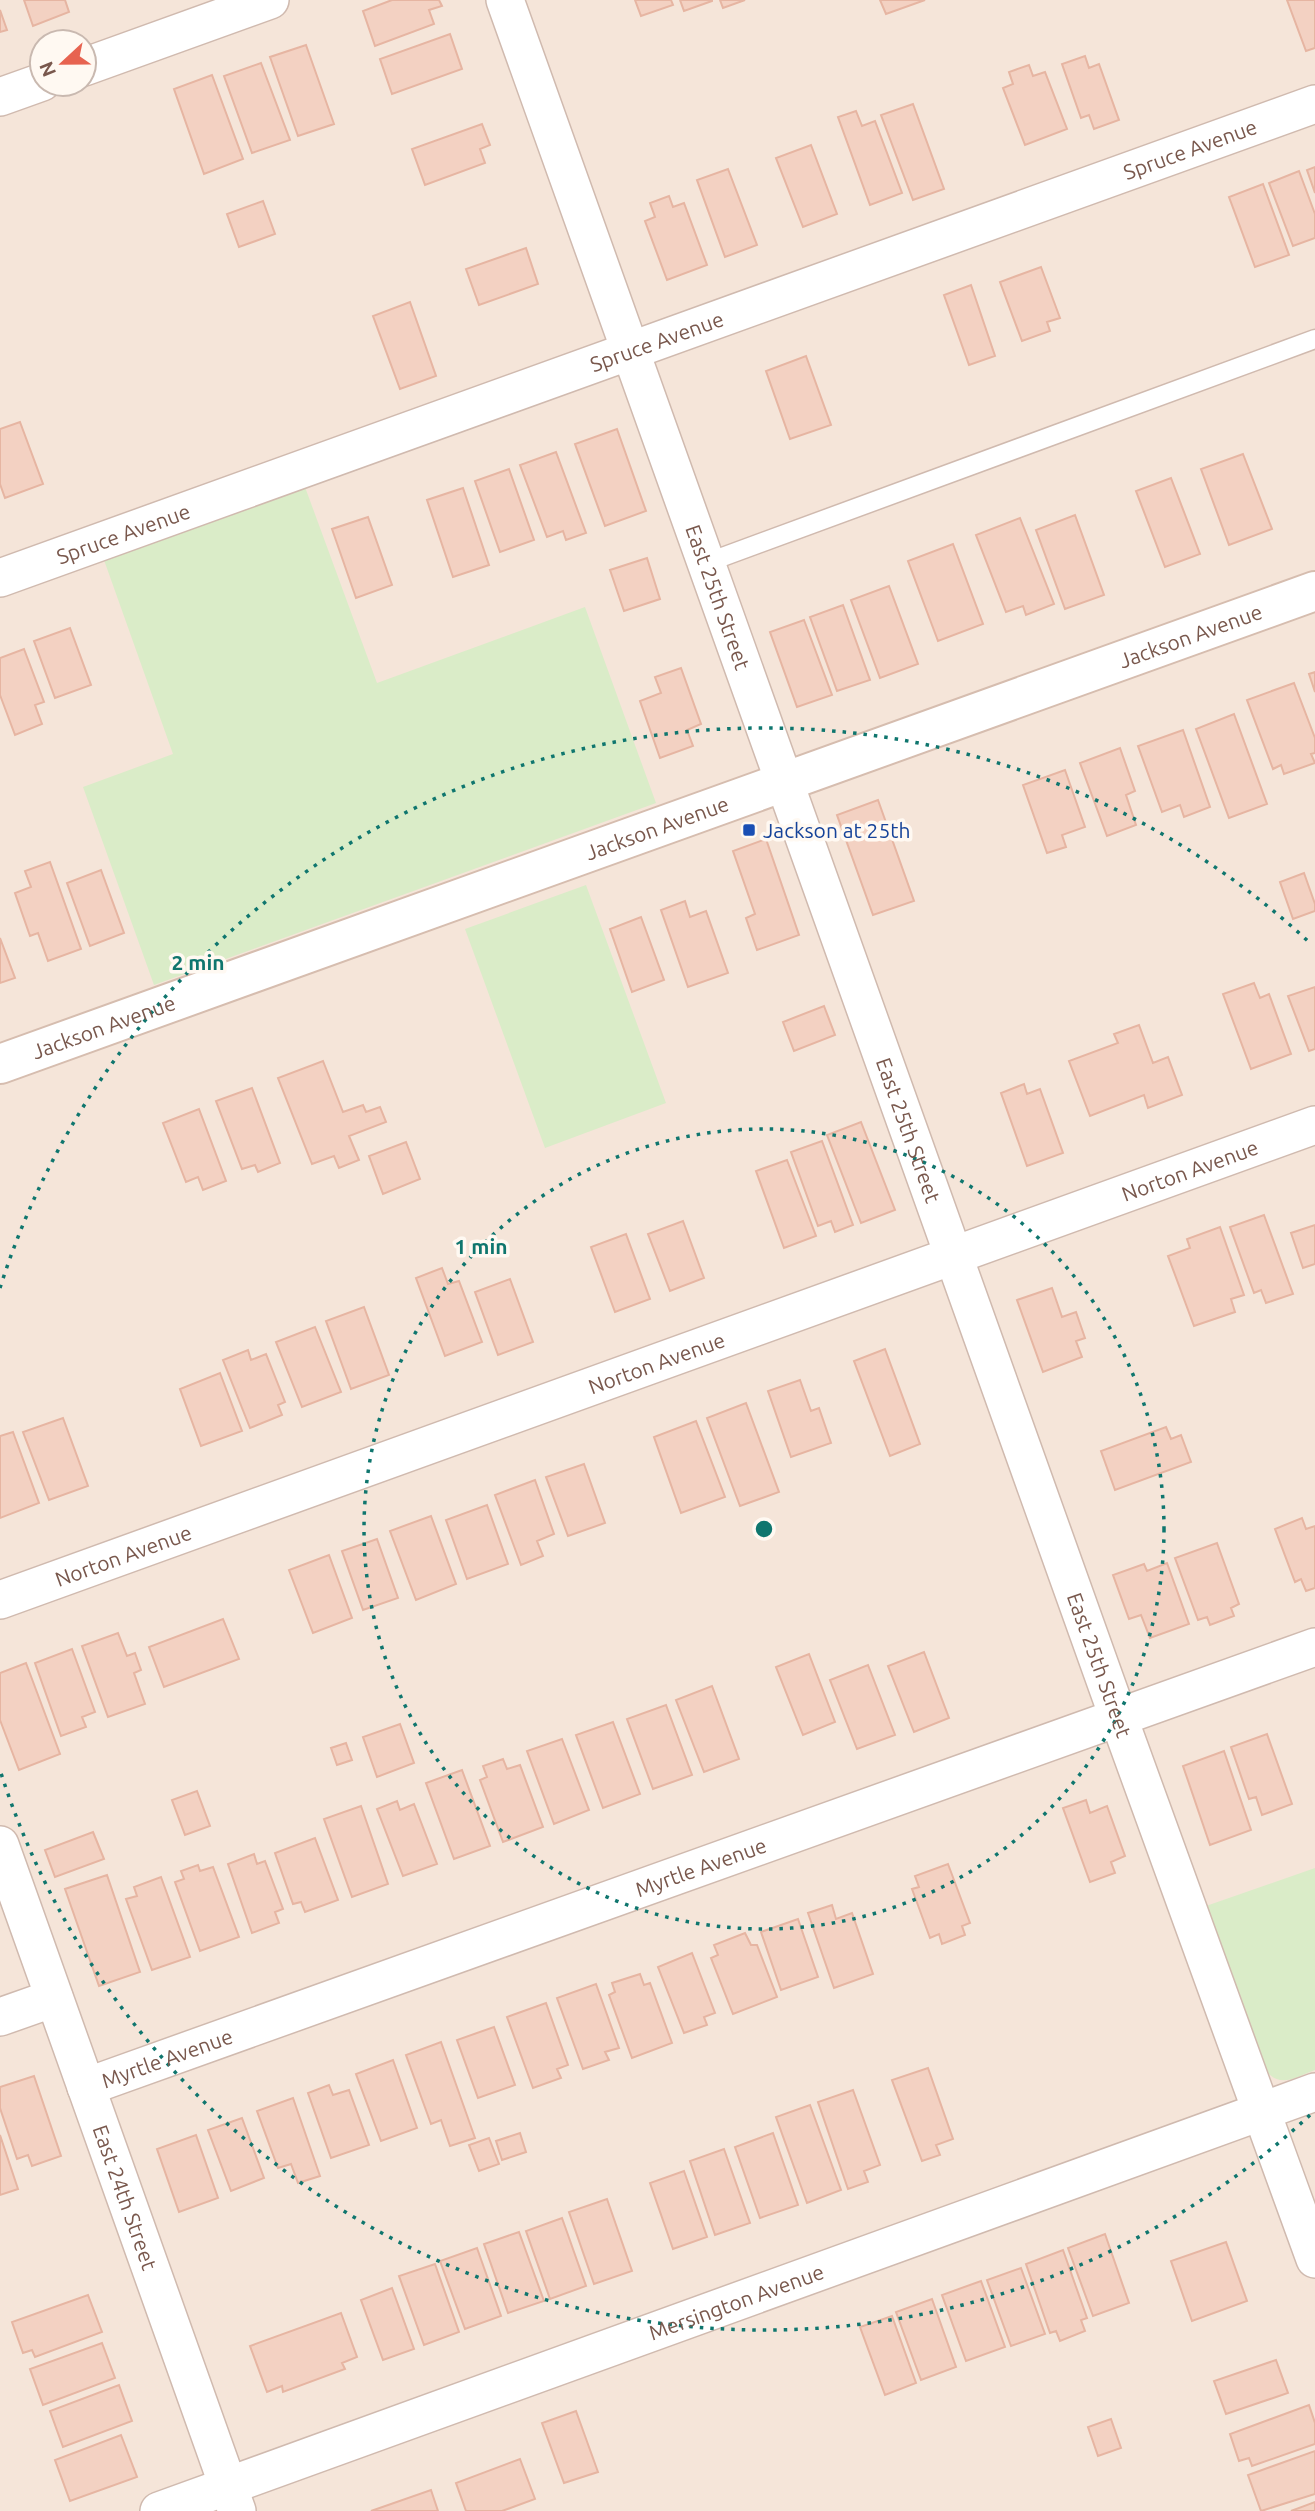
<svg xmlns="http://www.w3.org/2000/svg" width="1315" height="2511" font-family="Ubuntu,sans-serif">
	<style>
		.residential { fill: #f5e5d9; fill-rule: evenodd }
		.green { fill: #daecc8 }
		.building { fill: #f3d1c2; stroke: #e6b5a2; stroke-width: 2 }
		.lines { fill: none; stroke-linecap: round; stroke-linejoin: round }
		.lane-casing { stroke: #d0baaf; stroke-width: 21 }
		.street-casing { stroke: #d0baaf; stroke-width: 40 }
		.secondary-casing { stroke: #d6bdaf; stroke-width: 42 }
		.lane { stroke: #fff; stroke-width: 18 }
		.street { stroke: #fff; stroke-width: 37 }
		.secondary { stroke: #fff; stroke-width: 38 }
		.ring { fill: none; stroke: #0f766e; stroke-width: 3.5; stroke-dasharray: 3.5 7 }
		.transit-dot { fill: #1a4fb4; stroke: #fff9f2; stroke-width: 2.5 }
		.labels { text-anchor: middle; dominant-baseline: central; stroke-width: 7; stroke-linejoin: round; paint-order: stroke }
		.street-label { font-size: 21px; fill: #79584d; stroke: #fff9f2 }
		.transit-label { font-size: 21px; fill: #164399; stroke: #fff9f2; text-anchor: start }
		.centre { fill: #0f766e; stroke: #fff9f2; stroke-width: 3.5 }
		.ring-label { font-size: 21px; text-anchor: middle; font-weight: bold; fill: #0f766e; stroke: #fff9f2; stroke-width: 7; stroke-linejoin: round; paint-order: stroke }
	</style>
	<rect width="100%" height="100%" fill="#fdf4eb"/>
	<!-- residential -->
	<path class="residential" d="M 0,0 L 1315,0 L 1315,2511 L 0,2511 ZM 42,42 L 84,42 L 84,84 L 42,84 Z"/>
	<!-- green -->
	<path class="green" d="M 305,487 L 377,683 L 585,607 L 656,803 L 154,985 L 83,787 L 173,754 L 104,560 Z
		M 586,885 L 666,1103 L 545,1148 L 465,929 Z
		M 1315,1868 L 1315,2070 C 1293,2078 1279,2090 1263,2067 L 1206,1906 Z"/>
	<!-- building -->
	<path class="building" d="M 24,0 L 65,0 L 69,12 L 33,26 Z
		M 392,0 L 439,0 L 442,6 L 429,10 L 434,24 L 375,46 L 363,11 Z
		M 635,0 L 671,0 L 673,5 L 641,16 Z
		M 680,0 L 712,0 L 712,1 L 684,11 Z
		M 720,0 L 745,0 L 723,8 Z
		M 880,0 L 925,0 L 886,14 Z
		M 1287,0 L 1315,0 L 1315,48 L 1306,51 Z
		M 0,10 L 7,30 L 0,32 Z
		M 450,34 L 462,69 L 392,94 L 380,59 Z
		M 306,45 L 334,124 L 298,136 L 270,57 Z
		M 1085,56 L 1089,68 L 1099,64 L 1119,120 L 1094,129 L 1089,115 L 1081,118 L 1062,64 Z
		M 261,63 L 290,140 L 252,153 L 224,76 Z
		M 1029,65 L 1033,76 L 1045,72 L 1067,129 L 1025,145 L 1003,88 L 1013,84 L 1009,72 Z
		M 212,75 L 243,159 L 204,174 L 174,89 Z
		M 913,104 L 944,189 L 913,200 L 881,115 Z
		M 856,111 L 862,126 L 875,121 L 902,193 L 870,205 L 838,117 Z
		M 482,124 L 490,145 L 480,149 L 485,163 L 425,185 L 412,149 Z
		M 811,145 L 837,214 L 803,227 L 776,158 Z
		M 1315,167 L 1315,193 L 1307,170 Z
		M 728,169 L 757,245 L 725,257 L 697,180 Z
		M 1299,171 L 1315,214 L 1315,238 L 1293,246 L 1269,183 Z
		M 1263,184 L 1289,255 L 1255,267 L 1229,197 Z
		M 669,196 L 673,207 L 684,203 L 707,265 L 667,280 L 645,221 L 655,217 L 650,203 Z
		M 263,201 L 275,234 L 239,247 L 227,214 Z
		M 526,248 L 538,284 L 479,305 L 466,269 Z
		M 1041,267 L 1060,318 L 1047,322 L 1050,331 L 1022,341 L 1000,282 Z
		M 971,285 L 995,356 L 969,365 L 944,295 Z
		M 410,302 L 436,376 L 400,389 L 373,316 Z
		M 806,356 L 831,425 L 790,439 L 766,371 Z
		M 20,422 L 43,484 L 5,498 L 0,484 L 0,429 Z
		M 617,429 L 646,511 L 605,526 L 575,444 Z
		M 556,452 L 586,533 L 566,540 L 563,531 L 547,537 L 520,465 Z
		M 1243,454 L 1272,529 L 1229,545 L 1201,469 Z
		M 509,469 L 534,540 L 500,552 L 475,481 Z
		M 1171,478 L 1200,554 L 1165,567 L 1136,491 Z
		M 463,488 L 489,565 L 453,577 L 427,500 Z
		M 1075,515 L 1104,595 L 1065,609 L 1036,530 Z
		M 368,517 L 392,585 L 356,598 L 332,529 Z
		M 1020,518 L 1054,604 L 1026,615 L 1023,606 L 1006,612 L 976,535 Z
		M 953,544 L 983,624 L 938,641 L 908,561 Z
		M 647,558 L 660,599 L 624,611 L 610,570 Z
		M 889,586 L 918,664 L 880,678 L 851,600 Z
		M 843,605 L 870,680 L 837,691 L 810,617 Z
		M 804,620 L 832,695 L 797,707 L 770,632 Z
		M 70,628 L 91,685 L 55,698 L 34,641 Z
		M 24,649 L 44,702 L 35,705 L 42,724 L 15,735 L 0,695 L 0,658 Z
		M 681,668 L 701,724 L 687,730 L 693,746 L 660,758 L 640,701 L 661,693 L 655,677 Z
		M 1315,672 L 1315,692 L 1309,674 Z
		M 1294,683 L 1315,738 L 1315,753 L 1311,754 L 1315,763 L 1284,774 L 1281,765 L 1273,769 L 1247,700 Z
		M 1234,714 L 1267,804 L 1229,818 L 1196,729 Z
		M 1183,730 L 1210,807 L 1184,817 L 1180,805 L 1162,812 L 1138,746 Z
		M 1120,748 L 1135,791 L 1126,795 L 1136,825 L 1107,836 L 1080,763 Z
		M 1065,770 L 1085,827 L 1062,835 L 1066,847 L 1047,853 L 1023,785 Z
		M 878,800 L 914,901 L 873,915 L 837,815 Z
		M 766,839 L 799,935 L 757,950 L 746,918 L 755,914 L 733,851 Z
		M 50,862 L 81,949 L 48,961 L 38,933 L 30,936 L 15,893 L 31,887 L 25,871 Z
		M 101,870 L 124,933 L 90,946 L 67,883 Z
		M 1304,873 L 1315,904 L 1315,911 L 1293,919 L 1280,882 Z
		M 685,901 L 690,917 L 706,911 L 728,973 L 688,987 L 661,910 Z
		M 641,917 L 664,980 L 632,992 L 610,929 Z
		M 0,938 L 15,978 L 0,983 Z
		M 1254,983 L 1260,998 L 1269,994 L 1291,1054 L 1251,1069 L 1223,994 Z
		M 1315,987 L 1315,1049 L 1309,1051 L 1288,996 Z
		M 824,1006 L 835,1035 L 794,1051 L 783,1022 Z
		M 1139,1025 L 1153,1063 L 1168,1057 L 1182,1095 L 1148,1108 L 1144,1095 L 1090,1116 L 1069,1061 L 1118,1043 L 1114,1034 Z
		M 323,1061 L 343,1112 L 363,1105 L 366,1112 L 380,1107 L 386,1122 L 349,1136 L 359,1160 L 339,1168 L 334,1156 L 312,1164 L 278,1078 Z
		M 1024,1084 L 1027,1094 L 1040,1089 L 1063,1153 L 1027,1166 L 1001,1093 Z
		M 252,1088 L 280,1163 L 258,1172 L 255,1165 L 242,1169 L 216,1101 Z
		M 199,1109 L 226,1181 L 203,1190 L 198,1177 L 186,1182 L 163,1123 Z
		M 861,1122 L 895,1210 L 861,1223 L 827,1135 Z
		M 822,1141 L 853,1225 L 835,1232 L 831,1221 L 818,1226 L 791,1152 Z
		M 406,1142 L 420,1179 L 383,1194 L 369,1156 Z
		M 787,1160 L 816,1236 L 784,1248 L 756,1171 Z
		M 1264,1215 L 1293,1294 L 1266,1303 L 1261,1290 L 1254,1293 L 1230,1227 Z
		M 683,1221 L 704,1278 L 670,1291 L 648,1234 Z
		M 1315,1225 L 1315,1264 L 1303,1268 L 1291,1233 Z
		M 1220,1227 L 1244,1295 L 1231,1299 L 1235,1312 L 1194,1326 L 1168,1256 L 1190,1248 L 1187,1239 Z
		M 626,1234 L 650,1299 L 615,1312 L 591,1247 Z
		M 442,1268 L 448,1284 L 459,1281 L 482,1342 L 445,1356 L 416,1278 Z
		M 510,1279 L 533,1342 L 498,1355 L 475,1292 Z
		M 1052,1288 L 1062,1317 L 1076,1312 L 1085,1338 L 1076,1341 L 1082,1357 L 1043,1372 L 1017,1300 Z
		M 364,1307 L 389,1375 L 351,1389 L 326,1321 Z
		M 315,1327 L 341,1392 L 302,1407 L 276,1342 Z
		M 885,1349 L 920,1444 L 890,1456 L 854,1361 Z
		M 248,1350 L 251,1360 L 266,1354 L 285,1402 L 278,1405 L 282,1415 L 250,1428 L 223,1360 Z
		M 220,1373 L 242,1431 L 201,1446 L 180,1389 Z
		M 800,1380 L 811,1411 L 819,1408 L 831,1443 L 791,1457 L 768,1391 Z
		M 746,1403 L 779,1492 L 740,1506 L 707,1418 Z
		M 63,1418 L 88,1486 L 49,1500 L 23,1432 Z
		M 696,1421 L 725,1497 L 681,1513 L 654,1437 Z
		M 1166,1427 L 1171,1439 L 1181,1435 L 1191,1462 L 1115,1490 L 1101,1451 Z
		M 13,1432 L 39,1503 L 0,1518 L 0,1436 Z
		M 584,1464 L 605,1523 L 568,1536 L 546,1477 Z
		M 535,1480 L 554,1534 L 537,1541 L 543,1556 L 521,1565 L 495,1495 Z
		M 487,1505 L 508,1564 L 467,1579 L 446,1520 Z
		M 431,1516 L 456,1584 L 416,1600 L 390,1531 Z
		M 1302,1518 L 1306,1529 L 1315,1526 L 1315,1588 L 1306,1591 L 1301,1579 L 1295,1582 L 1275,1529 Z
		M 377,1539 L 398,1598 L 363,1610 L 342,1551 Z
		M 1217,1543 L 1239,1604 L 1231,1608 L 1234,1616 L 1210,1625 L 1207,1617 L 1198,1620 L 1175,1558 Z
		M 329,1555 L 352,1618 L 313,1633 L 289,1570 Z
		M 1167,1563 L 1189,1624 L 1150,1638 L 1141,1615 L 1129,1619 L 1113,1575 L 1144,1564 L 1147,1571 Z
		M 223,1619 L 239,1659 L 164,1687 L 149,1647 Z
		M 118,1633 L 127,1656 L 135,1653 L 141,1670 L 134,1673 L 145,1704 L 108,1717 L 82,1646 Z
		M 72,1649 L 95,1712 L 82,1717 L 86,1727 L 61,1736 L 35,1663 Z
		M 924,1652 L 949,1718 L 914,1732 L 888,1666 Z
		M 809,1654 L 835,1722 L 803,1735 L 776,1667 Z
		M 26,1663 L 60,1754 L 19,1770 L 0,1720 L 0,1673 Z
		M 868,1665 L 895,1735 L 857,1749 L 830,1680 Z
		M 712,1686 L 739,1759 L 704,1772 L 676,1700 Z
		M 666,1705 L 692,1775 L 653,1789 L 627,1719 Z
		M 613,1722 L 640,1794 L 603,1808 L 576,1735 Z
		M 400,1724 L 414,1763 L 377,1777 L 363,1737 Z
		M 1267,1734 L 1292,1804 L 1262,1815 L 1256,1797 L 1249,1799 L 1231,1747 Z
		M 562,1739 L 589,1810 L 554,1824 L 527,1751 Z
		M 346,1743 L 352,1760 L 337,1765 L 331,1748 Z
		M 1224,1751 L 1251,1830 L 1210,1845 L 1183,1766 Z
		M 503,1759 L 507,1769 L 520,1765 L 543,1827 L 503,1842 L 480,1780 L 487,1777 L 483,1766 Z
		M 462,1770 L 490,1846 L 454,1859 L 426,1783 Z
		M 197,1791 L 210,1826 L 185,1835 L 172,1800 Z
		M 1086,1800 L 1090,1813 L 1107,1806 L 1125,1856 L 1111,1862 L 1115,1873 L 1090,1882 L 1063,1808 Z
		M 397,1801 L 400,1810 L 414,1804 L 437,1864 L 403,1876 L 377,1809 Z
		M 361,1806 L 388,1884 L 352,1897 L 324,1819 Z
		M 93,1832 L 104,1859 L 55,1877 L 45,1850 Z
		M 315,1838 L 338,1900 L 305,1912 L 301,1902 L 293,1904 L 275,1853 Z
		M 254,1854 L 257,1864 L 265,1861 L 283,1909 L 275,1912 L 279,1923 L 252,1933 L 228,1864 Z
		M 948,1864 L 970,1923 L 962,1926 L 965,1935 L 942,1944 L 939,1934 L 930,1938 L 912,1889 L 919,1887 L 915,1876 Z
		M 198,1865 L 200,1871 L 213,1867 L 239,1937 L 200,1951 L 175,1882 L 184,1879 L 181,1871 Z
		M 107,1875 L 140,1972 L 99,1986 L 65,1889 Z
		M 161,1877 L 190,1957 L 152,1970 L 126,1899 L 137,1896 L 134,1887 Z
		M 832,1905 L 836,1919 L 852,1913 L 873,1974 L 834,1988 L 808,1913 Z
		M 798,1919 L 818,1977 L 781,1990 L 761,1932 Z
		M 745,1933 L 751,1945 L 757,1945 L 777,1997 L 733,2014 L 711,1958 L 718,1955 L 714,1945 Z
		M 692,1953 L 715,2013 L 704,2017 L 707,2025 L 684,2033 L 658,1967 Z
		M 640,1974 L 644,1985 L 650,1983 L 672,2043 L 632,2058 L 609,1995 L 615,1992 L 612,1983 Z
		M 596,1984 L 619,2048 L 605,2052 L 609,2060 L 583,2069 L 557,1998 Z
		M 546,2003 L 568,2065 L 557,2069 L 561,2078 L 533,2088 L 507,2017 Z
		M 494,2027 L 515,2085 L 478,2098 L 457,2040 Z
		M 441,2042 L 475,2138 L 450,2146 L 441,2120 L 431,2124 L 406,2055 Z
		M 393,2060 L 417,2128 L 381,2141 L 356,2074 Z
		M 928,2068 L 953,2139 L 936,2145 L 940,2155 L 922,2161 L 892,2080 Z
		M 34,2076 L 61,2156 L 32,2166 L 28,2155 L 17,2159 L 0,2108 L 0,2087 Z
		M 329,2085 L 333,2095 L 349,2090 L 369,2145 L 331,2158 L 308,2093 Z
		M 853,2090 L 880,2165 L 864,2171 L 868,2182 L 848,2189 L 818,2102 Z
		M 293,2098 L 320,2176 L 298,2183 L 291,2164 L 278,2168 L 257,2111 Z
		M 810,2105 L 841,2190 L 807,2203 L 776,2117 Z
		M 242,2118 L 264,2178 L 231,2191 L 208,2130 Z
		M 520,2133 L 526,2152 L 502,2160 L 496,2141 Z
		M 773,2133 L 798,2205 L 760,2218 L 735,2147 Z
		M 0,2135 L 18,2189 L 0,2195 Z
		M 196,2135 L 218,2198 L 179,2212 L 157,2149 Z
		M 489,2138 L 499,2164 L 479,2171 L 469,2145 Z
		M 724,2149 L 750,2223 L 715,2235 L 690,2161 Z
		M 684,2171 L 707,2237 L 673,2249 L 650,2183 Z
		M 607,2199 L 632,2271 L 594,2284 L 569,2212 Z
		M 562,2218 L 586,2286 L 550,2299 L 526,2231 Z
		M 519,2232 L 544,2301 L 508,2313 L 484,2244 Z
		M 1105,2234 L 1129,2303 L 1093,2316 L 1068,2248 Z
		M 1226,2242 L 1247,2301 L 1192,2321 L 1171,2261 Z
		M 477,2248 L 501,2316 L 465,2329 L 440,2261 Z
		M 1063,2250 L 1087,2318 L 1081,2320 L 1085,2331 L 1060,2341 L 1056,2331 L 1050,2333 L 1026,2264 Z
		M 435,2264 L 459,2332 L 424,2345 L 399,2276 Z
		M 1021,2268 L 1045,2334 L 1011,2346 L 987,2280 Z
		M 981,2281 L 1005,2347 L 966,2361 L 942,2295 Z
		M 392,2288 L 414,2349 L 383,2360 L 361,2300 Z
		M 88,2295 L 102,2332 L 35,2357 L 32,2350 L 23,2353 L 12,2322 Z
		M 932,2299 L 956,2367 L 921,2380 L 896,2312 Z
		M 341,2313 L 357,2357 L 342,2363 L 345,2369 L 283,2392 L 282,2386 L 267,2392 L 250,2346 Z
		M 892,2316 L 916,2383 L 885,2395 L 860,2327 Z
		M 102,2343 L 115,2378 L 43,2405 L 30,2369 Z
		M 1276,2360 L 1288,2393 L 1226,2414 L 1214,2381 Z
		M 119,2385 L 132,2421 L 63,2447 L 50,2411 Z
		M 1309,2405 L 1315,2423 L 1315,2444 L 1252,2466 L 1249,2458 L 1239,2461 L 1230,2434 Z
		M 576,2411 L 598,2472 L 564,2483 L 542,2423 Z
		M 1111,2419 L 1121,2448 L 1098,2456 L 1088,2427 Z
		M 121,2435 L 137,2477 L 70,2501 L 55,2460 Z
		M 1315,2451 L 1315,2494 L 1261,2511 L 1248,2475 Z
		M 520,2459 L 535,2499 L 502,2511 L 466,2511 L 456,2483 Z
		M 431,2490 L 438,2511 L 371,2511 Z
		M 1315,2502 L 1315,2511 L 1291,2511 Z"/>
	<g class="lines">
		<defs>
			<path id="lane" d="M 706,563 L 1315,339"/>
			<g id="street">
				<path id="s1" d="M 505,0 L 1119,1719 L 1315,2259"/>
				<path d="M 84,67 L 270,0"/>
				<path d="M 0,97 L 42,82"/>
				<path id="s2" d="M 0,578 L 1315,104"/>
				<path id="s3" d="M 0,1600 L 1315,1125"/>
				<path id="s4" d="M 0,1845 L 237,2511"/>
				<path d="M 0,2017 L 54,1998"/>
				<path id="s5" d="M 86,2087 L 1315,1647"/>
				<path id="s6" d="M 159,2511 L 1315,2092"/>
			</g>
			<g id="secondary">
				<path id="s7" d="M 0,1064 L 1315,591"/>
			</g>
		</defs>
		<!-- lane casing -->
		<use href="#lane" class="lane-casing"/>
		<!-- street casing -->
		<use href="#street" class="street-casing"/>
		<!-- secondary casing -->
		<use href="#secondary" class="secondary-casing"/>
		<!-- lane -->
		<use href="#lane" class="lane"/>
		<!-- street -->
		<use href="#street" class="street"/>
		<!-- secondary -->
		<use href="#secondary" class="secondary"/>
	</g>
	<!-- distance rings -->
	<g class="ring">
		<circle cx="764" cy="1529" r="400"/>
		<path d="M1310 2115A801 801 0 0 1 0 1770M0 1288A801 801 0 0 1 1310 943"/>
	</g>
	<!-- markers -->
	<rect class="transit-dot" x="742" y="823" width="14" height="14" rx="3.5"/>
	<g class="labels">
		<!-- street labels -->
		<g class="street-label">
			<text stroke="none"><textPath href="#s2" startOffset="1265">Spruce Avenue</textPath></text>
			<text stroke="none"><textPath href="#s2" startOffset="698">Spruce Avenue</textPath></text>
			<text stroke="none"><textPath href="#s2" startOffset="131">Spruce Avenue</textPath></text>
			<text stroke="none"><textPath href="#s1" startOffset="634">East 25th Street</textPath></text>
			<text stroke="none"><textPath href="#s7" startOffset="1265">Jackson Avenue</textPath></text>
			<text stroke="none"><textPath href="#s7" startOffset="698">Jackson Avenue</textPath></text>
			<text stroke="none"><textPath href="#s7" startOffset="110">Jackson Avenue</textPath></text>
			<text stroke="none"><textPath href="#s1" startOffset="1200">East 25th Street</textPath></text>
			<text stroke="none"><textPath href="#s3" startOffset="1265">Norton Avenue</textPath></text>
			<text stroke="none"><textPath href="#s3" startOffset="698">Norton Avenue</textPath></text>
			<text stroke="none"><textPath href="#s3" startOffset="131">Norton Avenue</textPath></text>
			<text stroke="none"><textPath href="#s1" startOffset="1768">East 25th Street</textPath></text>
			<text stroke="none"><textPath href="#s5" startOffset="653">Myrtle Avenue</textPath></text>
			<text stroke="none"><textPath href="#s5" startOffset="86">Myrtle Avenue</textPath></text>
			<text stroke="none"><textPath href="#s4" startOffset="374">East 24th Street</textPath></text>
			<text stroke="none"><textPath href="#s6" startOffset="614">Mersington Avenue</textPath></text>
		</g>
		<!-- transit labels -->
		<g class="transit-label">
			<text x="763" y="830">Jackson at 25th</text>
		</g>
	</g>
	<circle cx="764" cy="1529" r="10" class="centre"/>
	<g class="ring-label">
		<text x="198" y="970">2 min</text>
		<text x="481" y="1254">1 min</text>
	</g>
	<!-- north arrow -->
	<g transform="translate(63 63) rotate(248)"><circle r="33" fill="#fff9f2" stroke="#c9b9b0" stroke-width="2"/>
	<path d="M0-5L12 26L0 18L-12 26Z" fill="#e76350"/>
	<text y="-10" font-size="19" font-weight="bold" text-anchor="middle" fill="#79584d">N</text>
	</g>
</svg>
